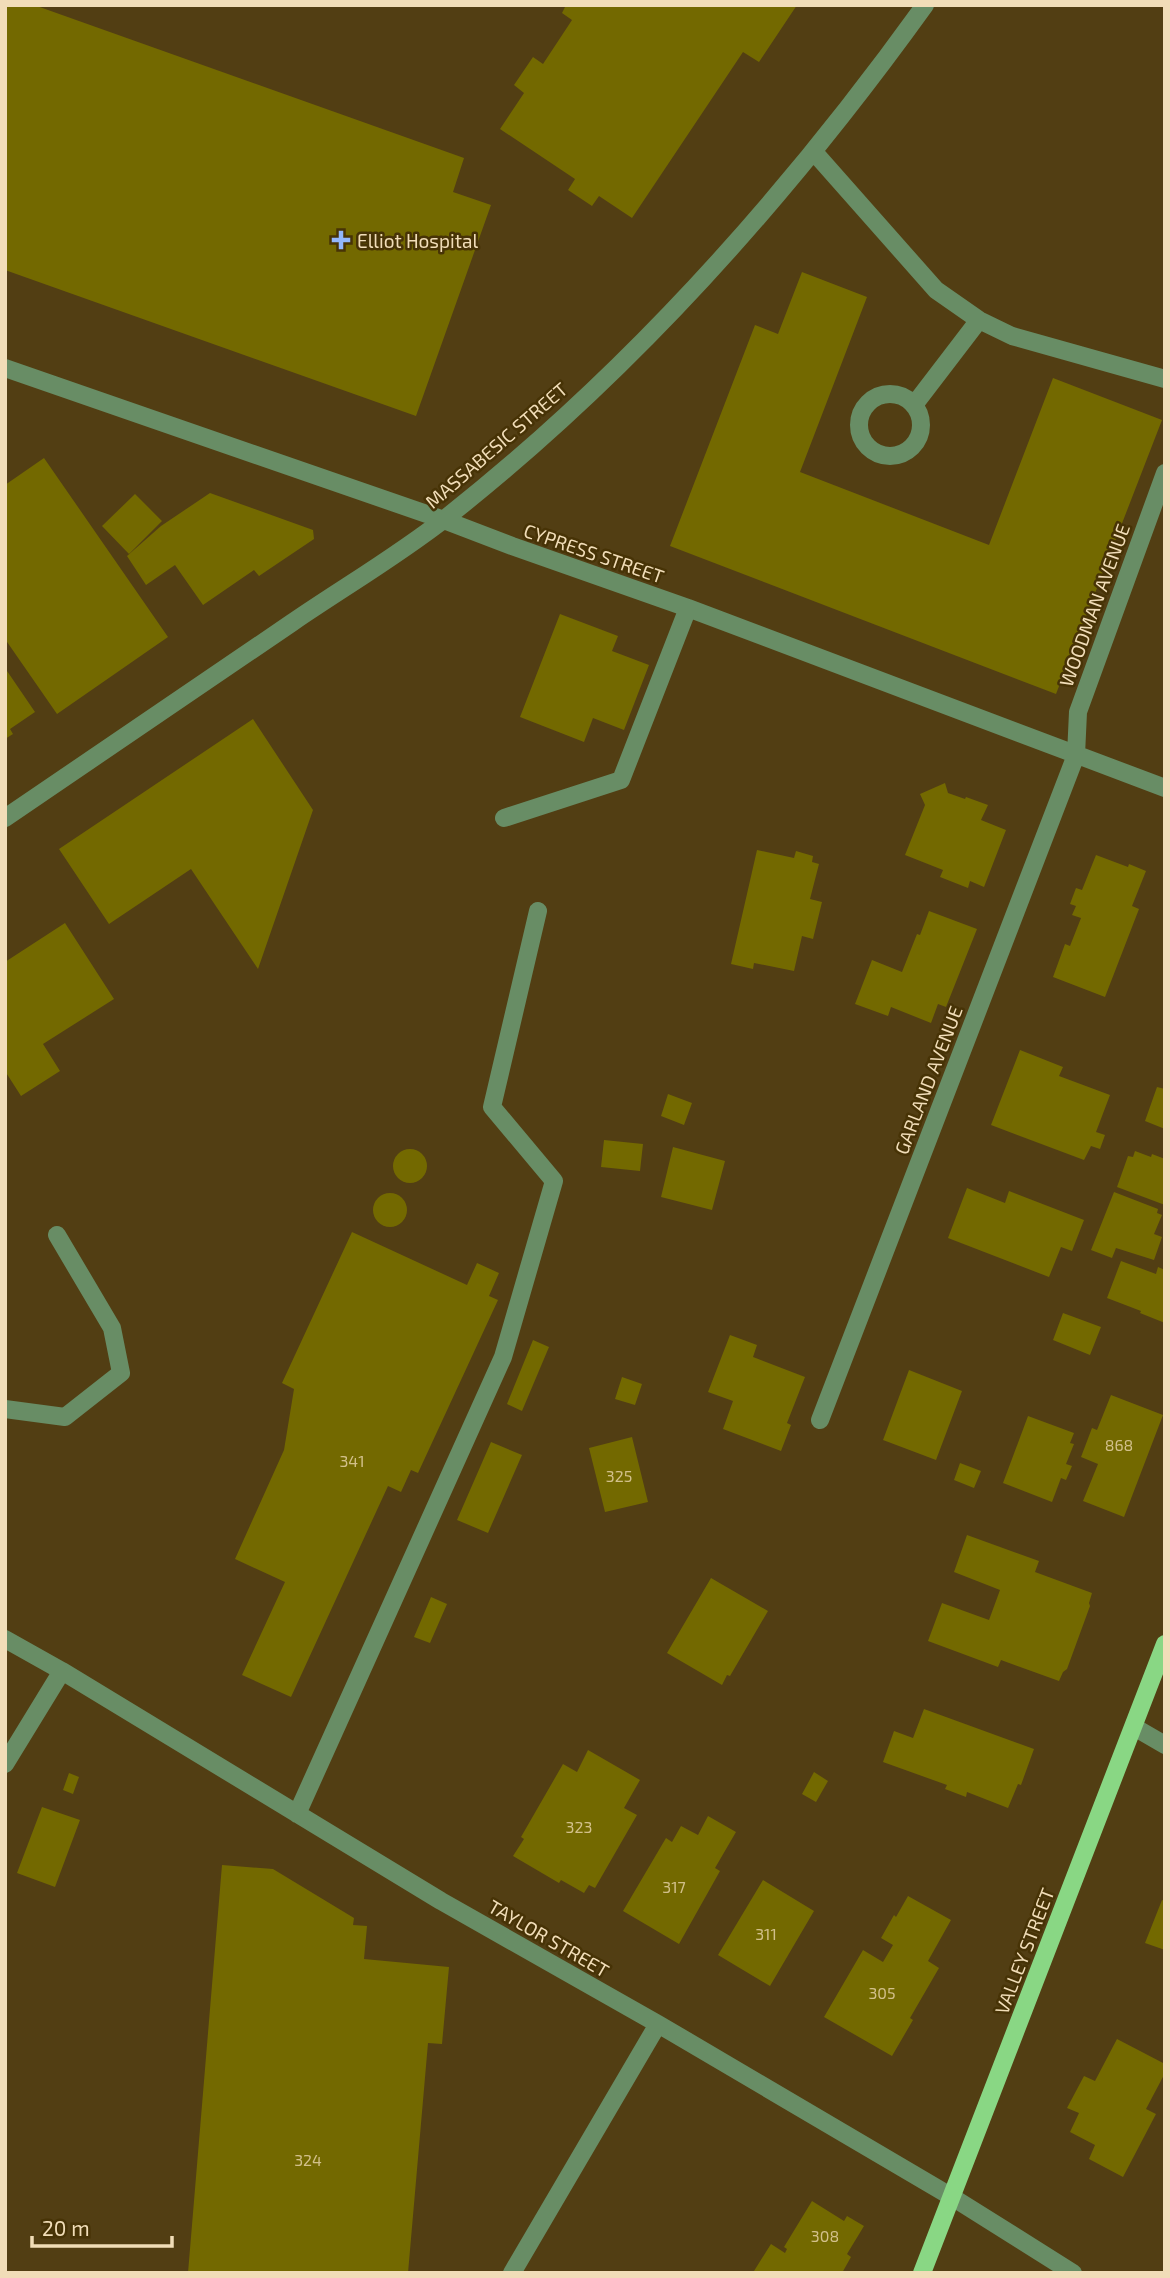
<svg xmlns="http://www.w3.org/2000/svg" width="1170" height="2278" font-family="'Exo 2',sans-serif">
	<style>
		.building { fill: #736900 }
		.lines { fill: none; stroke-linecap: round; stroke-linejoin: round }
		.minor { stroke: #688d65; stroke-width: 18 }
		.major { stroke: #89d784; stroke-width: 18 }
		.poi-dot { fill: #92b7fd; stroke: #473306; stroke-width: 2.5 }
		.labels { text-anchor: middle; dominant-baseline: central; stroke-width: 5; stroke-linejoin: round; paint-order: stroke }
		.number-label { font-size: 16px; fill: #d2c08a }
		.poi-label { font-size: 19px; fill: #f1ddb8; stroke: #473306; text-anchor: start }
		.street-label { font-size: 19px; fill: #f1ddb8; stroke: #473306 }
	</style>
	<rect width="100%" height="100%" fill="#523e13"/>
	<!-- building -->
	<path class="building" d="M 5,5 L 34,5 L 464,158 L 453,192 L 491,205 L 416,416 L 5,270 Z
		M 566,5 L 797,5 L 759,62 L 743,52 L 632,218 L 599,196 L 592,206 L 568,190 L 575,179 L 500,129 L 524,93 L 514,85 L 533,57 L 543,64 L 572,20 L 562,13 Z
		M 802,272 L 867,297 L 800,472 L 989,545 L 1053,378 L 1162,420 L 1056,694 L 670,546 L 755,325 L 778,334 Z
		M 44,458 L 168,637 L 57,714 L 5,639 L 5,485 Z
		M 210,493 L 313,530 L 314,539 L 259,576 L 254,570 L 203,605 L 175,565 L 146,585 L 127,556 L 161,526 Z
		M 135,494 L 162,521 L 129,554 L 102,526 Z
		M 560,614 L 618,636 L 612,651 L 649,665 L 624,730 L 593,718 L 584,742 L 520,717 Z
		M 5,668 L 35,712 L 10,729 L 13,734 L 5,739 Z
		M 253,719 L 313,810 L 258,969 L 191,869 L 109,924 L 59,849 Z
		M 945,783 L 948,793 L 965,799 L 966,797 L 988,805 L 981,820 L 1006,830 L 984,887 L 970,881 L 968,888 L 940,877 L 943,870 L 905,855 L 925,805 L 920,794 Z
		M 757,850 L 794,858 L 796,851 L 813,856 L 812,862 L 819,864 L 810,899 L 822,902 L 813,939 L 802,936 L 794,971 L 754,963 L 753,969 L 731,964 Z
		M 1096,855 L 1128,867 L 1129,864 L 1146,871 L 1132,906 L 1139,909 L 1105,997 L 1053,977 L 1065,944 L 1070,946 L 1081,918 L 1072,915 L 1076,906 L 1070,904 L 1076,888 L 1082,890 Z
		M 929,911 L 977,929 L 946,1007 L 938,1004 L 931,1023 L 891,1007 L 888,1016 L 855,1004 L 872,960 L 902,972 L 917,934 L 920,935 Z
		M 65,923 L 114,999 L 43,1044 L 60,1071 L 21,1096 L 5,1071 L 5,962 Z
		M 1020,1050 L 1063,1067 L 1059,1076 L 1110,1095 L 1096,1132 L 1105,1135 L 1100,1149 L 1091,1146 L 1084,1160 L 991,1125 Z
		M 1157,1087 L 1165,1089 L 1165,1129 L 1145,1121 Z
		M 668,1094 L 692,1103 L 684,1125 L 661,1116 Z
		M 604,1140 L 643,1144 L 640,1171 L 601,1167 Z
		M 673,1147 L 725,1161 L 712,1210 L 661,1197 Z
		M393 1166a17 17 0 1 1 34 0a17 17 0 1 1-34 0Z
		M 1135,1151 L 1151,1157 L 1152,1154 L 1165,1159 L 1165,1205 L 1117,1187 L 1128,1156 L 1133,1157 Z
		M 967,1188 L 1005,1203 L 1009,1191 L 1084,1220 L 1072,1251 L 1061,1247 L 1049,1277 L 948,1238 Z
		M 1114,1192 L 1158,1209 L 1157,1213 L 1162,1215 L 1154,1234 L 1162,1237 L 1154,1260 L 1116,1248 L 1112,1258 L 1091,1250 Z
		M373 1210a17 17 0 1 1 34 0a17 17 0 1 1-34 0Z
		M 352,1232 L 467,1285 L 477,1263 L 499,1273 L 489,1296 L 498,1300 L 418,1473 L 411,1470 L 401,1492 L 388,1486 L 291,1697 L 242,1675 L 285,1582 L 235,1559 L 284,1450 L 294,1389 L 282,1383 Z
		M 1121,1261 L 1156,1274 L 1158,1267 L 1165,1270 L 1165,1323 L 1140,1313 L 1141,1311 L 1107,1298 Z
		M 1063,1313 L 1101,1327 L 1090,1355 L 1053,1340 Z
		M 730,1335 L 757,1345 L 753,1357 L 805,1377 L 787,1423 L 791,1425 L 781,1451 L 723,1429 L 733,1401 L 708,1392 Z
		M 533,1340 L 549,1347 L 522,1411 L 507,1404 Z
		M 909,1370 L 962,1391 L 936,1460 L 883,1440 Z
		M 622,1377 L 642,1384 L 635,1405 L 615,1399 Z
		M 1111,1395 L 1163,1415 L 1124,1517 L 1083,1501 L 1098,1464 L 1081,1457 L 1092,1428 L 1097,1430 Z
		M 1028,1416 L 1074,1433 L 1070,1443 L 1074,1444 L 1066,1464 L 1072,1466 L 1066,1480 L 1061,1478 L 1052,1502 L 1003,1483 Z
		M 632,1437 L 648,1502 L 605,1512 L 589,1448 Z
		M 491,1442 L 522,1455 L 488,1533 L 457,1520 Z
		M 960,1463 L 981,1471 L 974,1488 L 954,1480 Z
		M 967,1535 L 1039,1561 L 1035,1572 L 1092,1593 L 1089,1603 L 1090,1606 L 1067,1669 L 1063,1672 L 1059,1681 L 1001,1660 L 998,1667 L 928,1641 L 942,1603 L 989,1620 L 1000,1590 L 954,1572 Z
		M 711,1578 L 768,1611 L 730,1676 L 727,1675 L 722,1685 L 667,1653 Z
		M 431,1597 L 447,1604 L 430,1643 L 414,1637 Z
		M 924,1709 L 1034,1749 L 1021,1785 L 1018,1784 L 1008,1808 L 967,1792 L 966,1797 L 945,1789 L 947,1785 L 883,1762 L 894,1731 L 913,1738 Z
		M 588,1750 L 640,1780 L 624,1808 L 637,1815 L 595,1888 L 589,1885 L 584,1893 L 561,1880 L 559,1883 L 513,1856 L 524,1839 L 521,1837 L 563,1764 L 577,1772 Z
		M 814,1772 L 828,1781 L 816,1802 L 802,1794 Z
		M 69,1773 L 79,1777 L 73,1794 L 63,1790 Z
		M 42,1807 L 80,1820 L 55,1887 L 17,1873 Z
		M 708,1816 L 736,1832 L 715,1868 L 720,1871 L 679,1944 L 623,1911 L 666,1838 L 672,1842 L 681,1826 L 698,1835 Z
		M 222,1865 L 273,1869 L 354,1918 L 353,1925 L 367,1926 L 364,1959 L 449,1967 L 442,2044 L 428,2043 L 408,2273 L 188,2273 Z
		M 763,1880 L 814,1911 L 770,1986 L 718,1955 Z
		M 908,1896 L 951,1920 L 928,1961 L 939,1968 L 910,2018 L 913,2020 L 892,2056 L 824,2017 L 863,1950 L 883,1962 L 893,1945 L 881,1938 L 894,1915 L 896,1917 Z
		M 1162,1900 L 1165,1901 L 1165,1950 L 1145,1943 Z
		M 1117,2039 L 1165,2064 L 1165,2073 L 1146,2109 L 1156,2114 L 1123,2177 L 1089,2159 L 1095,2145 L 1070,2132 L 1079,2113 L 1067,2108 L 1084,2076 L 1095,2081 Z
		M 812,2201 L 844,2221 L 847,2216 L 864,2226 L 847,2254 L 851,2257 L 842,2273 L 754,2271 L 771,2244 L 785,2253 L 787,2249 L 784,2247 Z"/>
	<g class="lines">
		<!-- minor -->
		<path class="minor" d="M 814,152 L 936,290 L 979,320 L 1012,336 L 1165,379
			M 5,368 L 444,520 L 512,546 L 688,608 L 1165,788
			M859 425a31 31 0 1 1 62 0a31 31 0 1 1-62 0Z
			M 914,405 L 979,320
			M 5,818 C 101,752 197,687 293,622 C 344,587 399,555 447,517 C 631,372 789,194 925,5
			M 504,818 L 621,780 L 688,608
			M 5,1409 L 65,1417 L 121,1373 L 112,1328 L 57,1235
			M 820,1420 L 1076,755 L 1078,712 L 1165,473
			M 5,1639 L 62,1671 L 441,1901 L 658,2024 L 952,2197 L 1073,2273
			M 1134,1727 L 1165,1745
			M 5,1764 L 62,1671
			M 297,1814 L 503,1357 L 554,1181 L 492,1107 L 538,911
			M 512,2273 L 658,2024"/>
		<!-- major -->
		<path class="major" d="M 922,2273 L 1165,1644"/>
	</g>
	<!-- markers -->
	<path class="poi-dot" d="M337.5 229.5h7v7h7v7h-7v7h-7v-7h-7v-7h7z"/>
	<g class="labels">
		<!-- number labels -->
		<g class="number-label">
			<text x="1119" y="1444">868</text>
			<text x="352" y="1460">341</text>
			<text x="619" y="1475">325</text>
			<text x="579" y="1826">323</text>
			<text x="674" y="1886">317</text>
			<text x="766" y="1933">311</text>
			<text x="882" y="1992">305</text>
			<text x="308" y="2159">324</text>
			<text x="825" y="2235">308</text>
		</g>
		<!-- poi labels -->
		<g class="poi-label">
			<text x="357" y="240">Elliot Hospital</text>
		</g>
		<!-- street labels -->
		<g class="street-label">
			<text transform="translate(496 445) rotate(-41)">MASSABESIC STREET</text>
			<text transform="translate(594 553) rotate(19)">CYPRESS STREET</text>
			<text transform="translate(1094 605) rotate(-70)">WOODMAN AVENUE</text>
			<text transform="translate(928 1080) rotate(-69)">GARLAND AVENUE</text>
			<text transform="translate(549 1938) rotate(30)">TAYLOR STREET</text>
			<text transform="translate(1024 1951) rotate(-69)">VALLEY STREET</text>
		</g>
	</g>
	<!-- border -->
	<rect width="1170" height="2278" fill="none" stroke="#f1ddb8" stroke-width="14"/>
	<!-- scale -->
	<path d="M32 2236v10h140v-10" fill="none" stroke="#f1ddb8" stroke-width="3.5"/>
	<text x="42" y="2236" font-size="21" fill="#f1ddb8" stroke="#473306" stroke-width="5" paint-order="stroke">20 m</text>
</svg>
